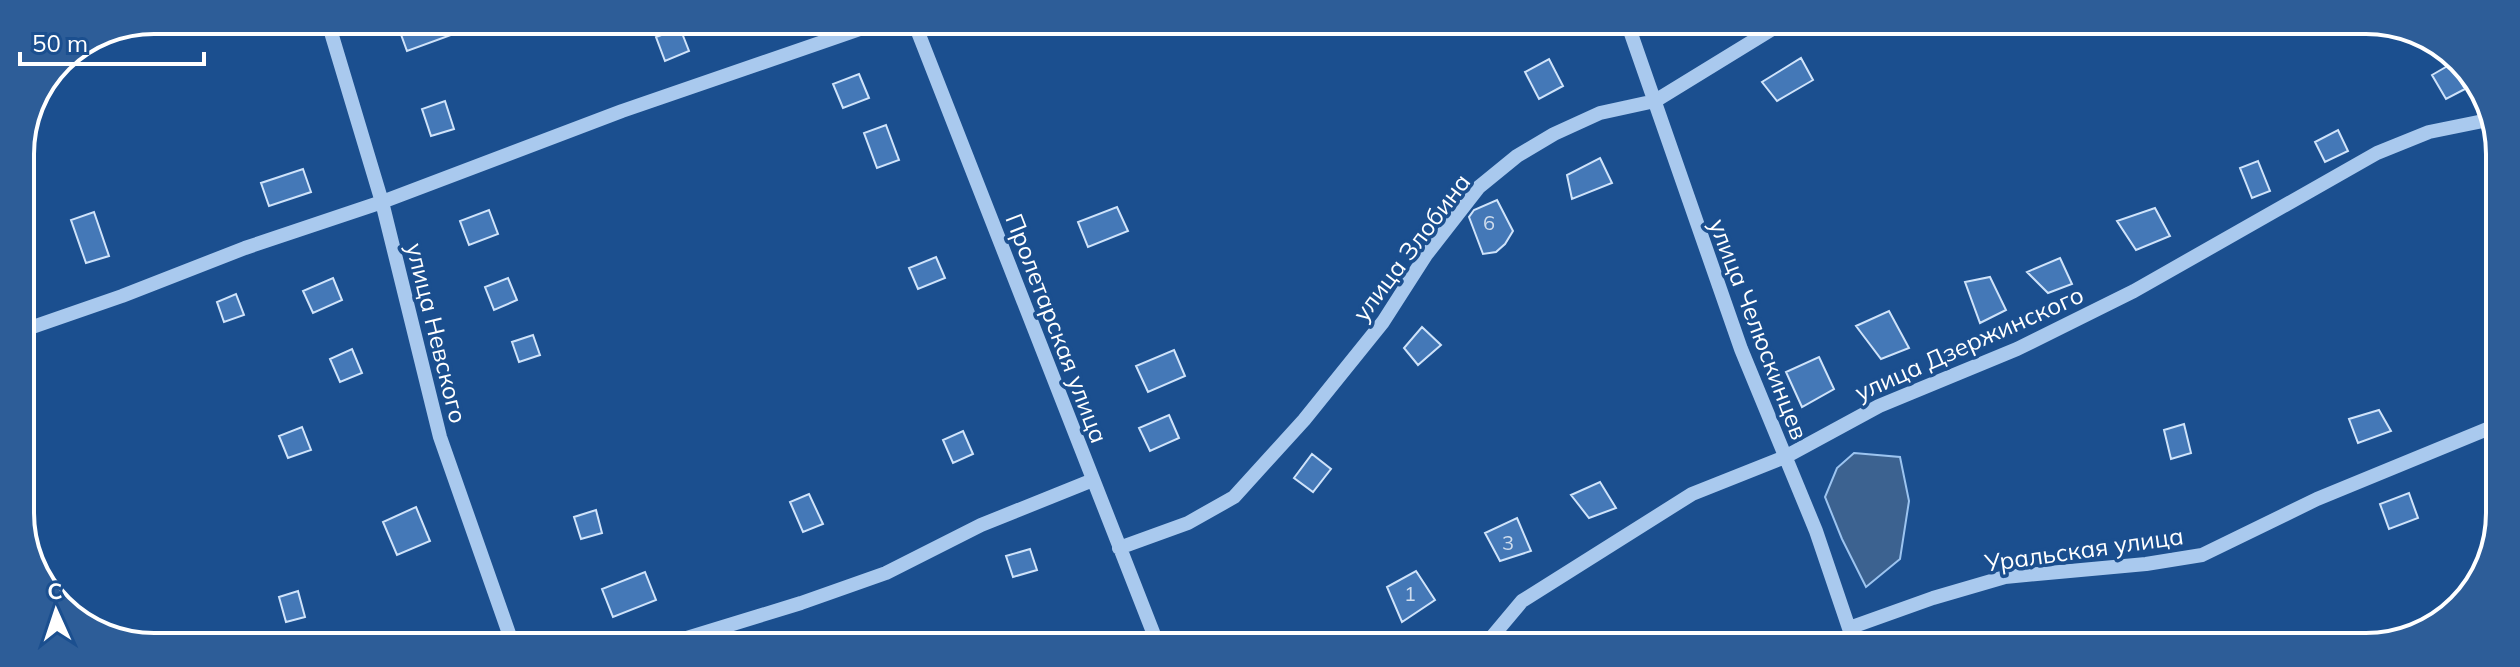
<svg xmlns="http://www.w3.org/2000/svg" width="2520" height="667" font-family="Mulish,sans-serif">
	<style>
		.water { fill: #3c6290; stroke: #9cc4f0; stroke-width: 2 }
		.building { fill: #4478b7; stroke: #cfe3fa; stroke-width: 2 }
		.lines { fill: none; stroke-linecap: round; stroke-linejoin: round }
		.minor { stroke: #a9c9ee; stroke-width: 14 }
		.labels { text-anchor: middle; dominant-baseline: central; stroke-width: 7; stroke-linejoin: round; paint-order: stroke }
		.number-label { font-size: 20px; fill: #d0dded }
		.street-label { font-size: 24px; fill: #fff; stroke: #1b4f8f }
		.rim { fill: none; stroke: #fff; stroke-width: 4 }
	</style>
	<rect width="100%" height="100%" fill="#1b4f8f"/>
	<!-- water -->
	<path class="water" d="M 1854,453 L 1900,457 L 1909,501 L 1900,559 L 1866,587 L 1842,539 L 1825,497 L 1837,468 Z"/>
	<!-- building -->
	<path class="building" d="M 680,28 L 689,51 L 665,61 L 656,37 Z
		M 399,29 L 461,29 L 462,31 L 407,51 Z
		M 1801,58 L 1813,80 L 1777,101 L 1762,82 Z
		M 1549,59 L 1563,86 L 1539,99 L 1525,72 Z
		M 2451,64 L 2465,89 L 2446,99 L 2432,75 Z
		M 859,74 L 869,98 L 843,108 L 833,84 Z
		M 445,101 L 454,129 L 431,136 L 422,109 Z
		M 886,125 L 899,160 L 877,168 L 864,133 Z
		M 2338,130 L 2348,151 L 2325,162 L 2315,142 Z
		M 1600,158 L 1612,183 L 1572,199 L 1567,175 Z
		M 2258,161 L 2270,191 L 2252,198 L 2240,168 Z
		M 303,169 L 311,192 L 269,206 L 261,183 Z
		M 1497,200 L 1513,231 L 1505,244 L 1496,252 L 1483,254 L 1469,217 L 1474,210 Z
		M 1117,207 L 1128,231 L 1088,247 L 1078,222 Z
		M 2155,208 L 2170,236 L 2136,250 L 2117,221 Z
		M 489,210 L 498,234 L 469,245 L 460,221 Z
		M 94,212 L 109,256 L 86,263 L 71,220 Z
		M 936,257 L 945,278 L 918,289 L 909,268 Z
		M 2060,258 L 2072,284 L 2048,293 L 2027,272 Z
		M 1990,277 L 2006,310 L 1980,323 L 1965,282 Z
		M 333,278 L 342,300 L 313,313 L 303,291 Z
		M 508,278 L 517,300 L 494,310 L 485,287 Z
		M 236,294 L 244,315 L 224,322 L 217,302 Z
		M 1889,311 L 1909,348 L 1881,359 L 1856,326 Z
		M 1422,327 L 1441,345 L 1418,365 L 1404,348 Z
		M 533,335 L 540,355 L 519,362 L 512,342 Z
		M 352,349 L 362,373 L 340,382 L 330,359 Z
		M 1174,350 L 1185,376 L 1148,392 L 1136,366 Z
		M 1819,357 L 1834,389 L 1802,407 L 1786,372 Z
		M 2379,410 L 2391,431 L 2358,443 L 2349,419 Z
		M 1169,415 L 1179,438 L 1150,451 L 1139,428 Z
		M 2184,424 L 2191,453 L 2171,459 L 2164,430 Z
		M 302,427 L 311,450 L 288,458 L 279,436 Z
		M 963,431 L 973,454 L 953,463 L 943,440 Z
		M 1312,454 L 1331,469 L 1313,492 L 1294,478 Z
		M 1600,482 L 1616,508 L 1589,518 L 1571,495 Z
		M 2409,493 L 2418,518 L 2389,529 L 2380,504 Z
		M 809,494 L 823,524 L 803,532 L 790,502 Z
		M 416,507 L 430,541 L 397,555 L 383,522 Z
		M 596,510 L 602,533 L 581,539 L 574,517 Z
		M 1517,518 L 1531,551 L 1500,561 L 1485,533 Z
		M 1030,549 L 1037,570 L 1013,577 L 1006,556 Z
		M 1416,571 L 1435,600 L 1402,622 L 1387,587 Z
		M 645,572 L 656,600 L 613,617 L 602,589 Z
		M 298,591 L 305,617 L 286,622 L 279,597 Z"/>
	<g class="lines">
		<!-- minor -->
		<path class="minor" d="M 1628,25 L 1741,349 L 1816,531 L 1855,646
			M 916,27 L 1158,645
			M 330,29 L 382,202 L 440,437 L 513,645
			M 21,331 L 122,296 L 245,248 L 382,202 L 622,111 L 863,28
			M 1119,548 L 1188,523 L 1234,497 L 1304,420 L 1383,322 L 1426,255 L 1479,187 L 1517,156 L 1554,134 L 1600,113 L 1655,101 L 1779,25
			M 1849,628 L 1933,598 L 2005,577 L 2146,564 L 2202,555 L 2317,499 L 2497,425
			M 664,645 L 801,603 L 886,573 L 981,525 L 1093,480
			M 1488,646 L 1491,638 L 1522,601 L 1692,494 L 1785,457 L 1879,406 L 2017,349 L 2134,291 L 2377,153 L 2429,132 L 2493,119"/>
	</g>
	<g class="labels">
		<!-- number labels -->
		<g class="number-label">
			<text x="1489" y="222">6</text>
			<text x="1508" y="542">3</text>
			<text x="1410" y="593">1</text>
		</g>
		<!-- street labels -->
		<g class="street-label">
			<text transform="translate(1411 247) rotate(-53)">улица Злобина</text>
			<text transform="translate(1057 328) rotate(69)">Пролетарская улица</text>
			<text transform="translate(1759 329) rotate(69)">улица Челюскинцев</text>
			<text transform="translate(437 333) rotate(76)">улица Невского</text>
			<text transform="translate(1969 343) rotate(-24)">улица Дзержинского</text>
			<text transform="translate(2084 549) rotate(-8)">Уральская улица</text>
		</g>
	</g>
	<!-- crop -->
	<path d="M0 0H2520V667H0ZM154 34H2366A120 120 0 0 1 2486 154V513A120 120 0 0 1 2366 633H154A120 120 0 0 1 34 513V154A120 120 0 0 1 154 34Z" fill="#2d5d98" fill-rule="evenodd"/>
	<path class="rim" d="M154 34H2366A120 120 0 0 1 2486 154V513A120 120 0 0 1 2366 633H154A120 120 0 0 1 34 513V154A120 120 0 0 1 154 34Z"/>
	<!-- north arrow -->
	<g transform="translate(56 611) rotate(357)" stroke="#1b4f8f" stroke-width="6" paint-order="stroke">
	<path d="M0-6L14 30L0 20L-14 30Z" fill="#ffffff"/>
	<text y="-12" font-size="22" font-weight="bold" text-anchor="middle" fill="#ffffff">С</text>
	</g>
	<!-- scale -->
	<path d="M20 52v12h184v-12" fill="none" stroke="#ffffff" stroke-width="4"/>
	<text x="32" y="52" font-size="24" fill="#ffffff" stroke="#1b4f8f" stroke-width="6" paint-order="stroke">50 m</text>
</svg>
